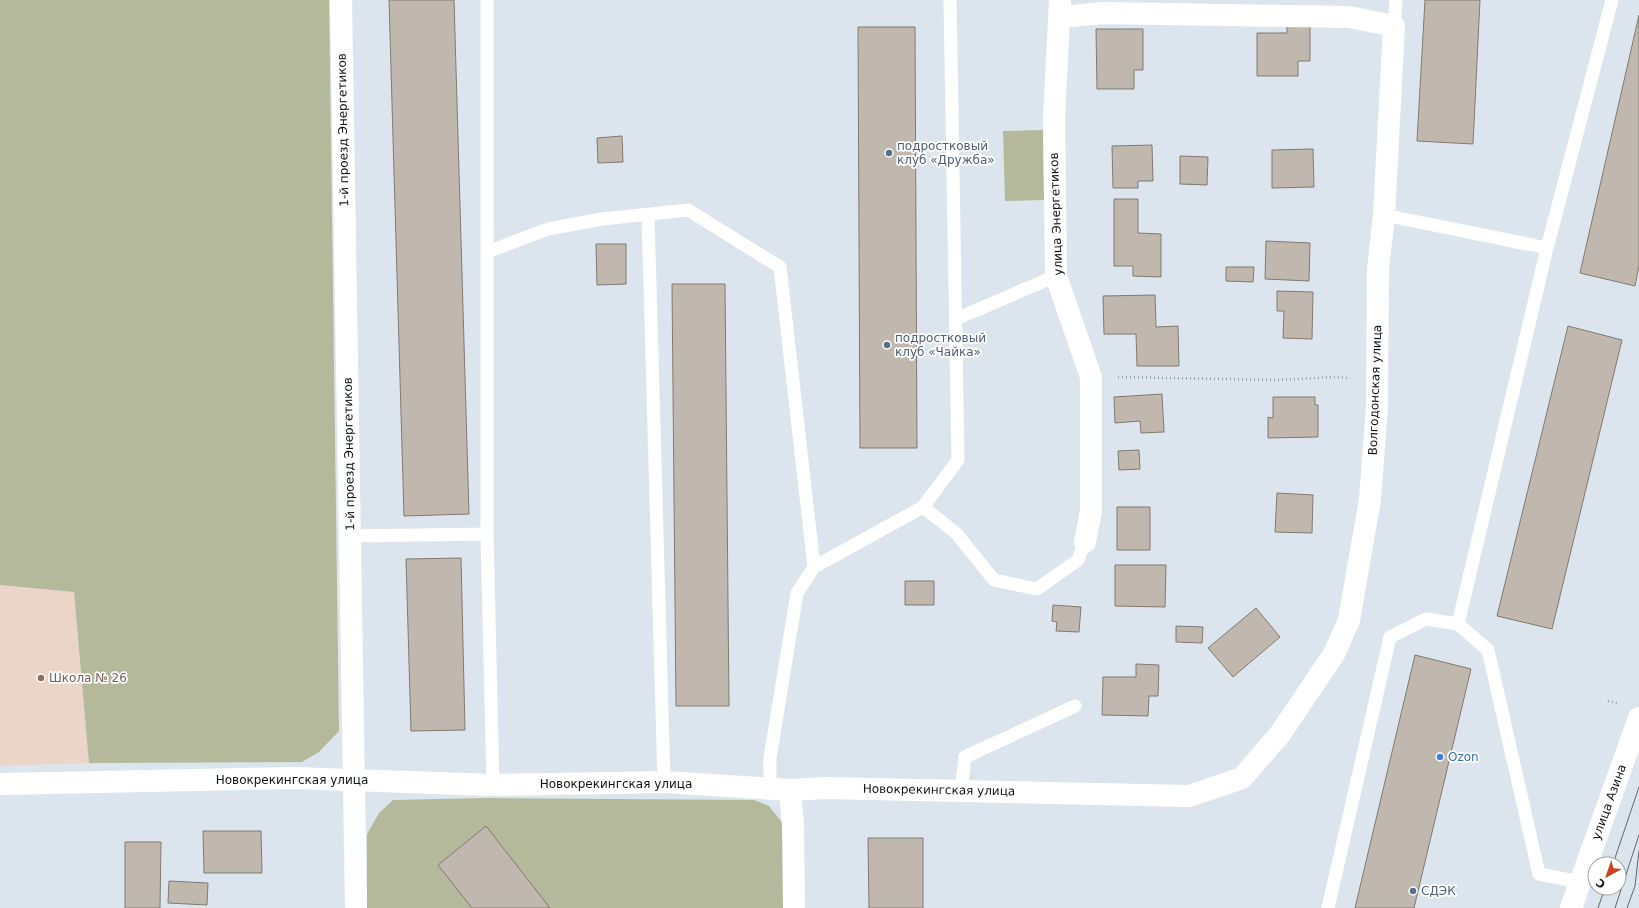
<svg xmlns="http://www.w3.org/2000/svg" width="1639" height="908" font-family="'DejaVu Sans',sans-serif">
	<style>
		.education { fill: #ead5c8 }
		.green { fill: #b4b99b }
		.building { fill: #c0b8ae; stroke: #817a71 }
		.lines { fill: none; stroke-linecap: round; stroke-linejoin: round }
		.path { stroke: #9ba3aa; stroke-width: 2.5; stroke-dasharray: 1 3; stroke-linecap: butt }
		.service { stroke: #fff; stroke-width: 13 }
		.minor { stroke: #fff; stroke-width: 22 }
		.tertiary { stroke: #fff; stroke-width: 22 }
		.tram { stroke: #61676c; stroke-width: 1 }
		.service-dot { fill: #5c6f8a; stroke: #fff; stroke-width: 1.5 }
		.education-dot { fill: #8d6e63; stroke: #fff; stroke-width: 1.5 }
		.shop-dot { fill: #3f7fe0; stroke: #fff; stroke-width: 1.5 }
		.labels { text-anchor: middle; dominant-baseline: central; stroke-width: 3.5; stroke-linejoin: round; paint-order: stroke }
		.street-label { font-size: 12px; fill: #0f1215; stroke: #fff }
		.service-label { font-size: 12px; fill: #4e5e75; stroke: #fff; text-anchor: start }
		.education-label { font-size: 12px; fill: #785e54; stroke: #fff; text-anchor: start }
		.shop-label { font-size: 12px; fill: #366cbe; stroke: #fff; text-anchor: start }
	</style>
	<rect width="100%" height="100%" fill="#dce5ee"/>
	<!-- education -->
	<path class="education" d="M 0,585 L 74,592 L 89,763 L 0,766 Z"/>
	<!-- green -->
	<path class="green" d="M 0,0 L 329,0 L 339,731 L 319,752 L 302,762 L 89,763 L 74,592 L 0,585 Z
		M 1043,130 L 1044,200 L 1005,201 L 1003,131 Z
		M 484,798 L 754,800 L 769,806 L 784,825 L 783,908 L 367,908 L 367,834 L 379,813 L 393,800 Z"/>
	<!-- building -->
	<path class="building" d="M 389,0 L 454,0 L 469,514 L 404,516 Z
		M 1425,0 L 1480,0 L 1473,144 L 1417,141 Z
		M 1639,15 L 1639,266 L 1635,286 L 1580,273 Z
		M 1287,21 L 1310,21 L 1310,61 L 1298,61 L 1298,76 L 1257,76 L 1257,33 L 1287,33 Z
		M 858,27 L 915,27 L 917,448 L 860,448 Z
		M 1096,29 L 1143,29 L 1143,70 L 1134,70 L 1134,89 L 1097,89 Z
		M 622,136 L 623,162 L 598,163 L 597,138 Z
		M 1152,145 L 1153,181 L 1138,181 L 1138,188 L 1113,188 L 1112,146 Z
		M 1313,149 L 1314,187 L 1272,188 L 1272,150 Z
		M 1180,156 L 1208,157 L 1207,185 L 1180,184 Z
		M 1114,199 L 1138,199 L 1138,233 L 1161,234 L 1161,277 L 1133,276 L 1133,266 L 1114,266 Z
		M 1266,241 L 1310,243 L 1309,281 L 1265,279 Z
		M 596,244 L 626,244 L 626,284 L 597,285 Z
		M 1226,267 L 1254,267 L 1253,282 L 1226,281 Z
		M 672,284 L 725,284 L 729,706 L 676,706 Z
		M 1277,291 L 1313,292 L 1312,339 L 1283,338 L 1284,311 L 1277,311 Z
		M 1155,295 L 1156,327 L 1178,326 L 1179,366 L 1137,366 L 1136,334 L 1104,334 L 1103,296 Z
		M 1568,326 L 1622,340 L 1552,629 L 1497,616 Z
		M 1162,394 L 1164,432 L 1141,433 L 1140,421 L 1115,423 L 1114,397 Z
		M 1273,397 L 1315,397 L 1315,405 L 1318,405 L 1318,437 L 1268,438 L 1268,417 L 1273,418 Z
		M 1139,450 L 1140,469 L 1119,470 L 1118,451 Z
		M 1277,493 L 1313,495 L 1312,533 L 1275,532 Z
		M 1117,507 L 1150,507 L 1150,550 L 1117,550 Z
		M 461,558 L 465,730 L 411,731 L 406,559 Z
		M 1115,565 L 1166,565 L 1165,607 L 1115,606 Z
		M 905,581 L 934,581 L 934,605 L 905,605 Z
		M 1053,605 L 1081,607 L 1079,632 L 1056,631 L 1057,622 L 1052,621 Z
		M 1256,608 L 1280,637 L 1233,677 L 1208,648 Z
		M 1176,626 L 1203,627 L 1202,643 L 1176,642 Z
		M 1415,655 L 1471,669 L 1414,908 L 1355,908 Z
		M 1136,664 L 1159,665 L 1158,696 L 1149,696 L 1148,716 L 1102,715 L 1103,677 L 1136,677 Z
		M 486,826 L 550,908 L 472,908 L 438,865 Z
		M 203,831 L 261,831 L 262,873 L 204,873 Z
		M 868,838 L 923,838 L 923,908 L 869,908 Z
		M 125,842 L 161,842 L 160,908 L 125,908 Z
		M 169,881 L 208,883 L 207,905 L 168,903 Z"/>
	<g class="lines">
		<!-- path -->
		<path class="path" d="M 1118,377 L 1278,380 L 1333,377 L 1350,378
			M 1608,701 L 1617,703"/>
		<!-- service -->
		<path class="service" d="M 487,0 L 487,534 L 493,785
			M 1394,26 L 1396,0
			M 648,215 L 664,782
			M 1384,215 L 1547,248 L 1458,624
			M 1547,248 L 1612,0
			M 487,252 L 548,229 L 602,219 L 688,210 L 780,267 L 814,567
			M 956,319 L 1056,276
			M 923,507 L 956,533 L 994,580 L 1037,589 L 1078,560 L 1085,542
			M 350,536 L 487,534
			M 770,788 L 770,758 L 797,593 L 814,567 L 923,507 L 958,460 L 950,0
			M 961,791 L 965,757 L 1075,706
			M 1328,908 L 1390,637 L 1426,619 L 1458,624 L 1488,650 L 1539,874 L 1580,882"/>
		<!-- minor -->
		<path class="minor" d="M 341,0 L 356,908
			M 1060,0 L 1054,117 L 1056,276 L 1091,377 L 1091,510 L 1085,542
			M 0,784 L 295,778 L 493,785 L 664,782 L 790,790 L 826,788 L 1189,796 L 1242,778 L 1280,734 L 1334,654 L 1349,620 L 1370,499 L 1377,406 L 1378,269 L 1384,215 L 1394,26 L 1349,17 L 1103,13 L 1060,17
			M 790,790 L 793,826 L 794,908"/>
		<!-- tertiary -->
		<path class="tertiary" d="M 1571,908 L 1639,718"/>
		<!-- tram -->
		<path class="tram" d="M 1613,864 L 1639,787
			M 1598,908 L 1605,888
			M 1615,908 L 1639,835
			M 1627,908 L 1635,886 L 1639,851"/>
	</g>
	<!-- markers -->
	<g class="service-dot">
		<circle cx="889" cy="153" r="4"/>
		<circle cx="887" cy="345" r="4"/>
		<circle cx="1413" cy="891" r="4"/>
	</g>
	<circle class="education-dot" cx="41" cy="678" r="4"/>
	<circle class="shop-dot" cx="1440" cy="757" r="4"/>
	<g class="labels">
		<!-- street labels -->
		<g class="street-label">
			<text transform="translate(343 130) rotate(-91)">1-й проезд Энергетиков</text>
			<text transform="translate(1056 214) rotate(-92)">улица Энергетиков</text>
			<text transform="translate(1375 390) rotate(-88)">Волгодонская улица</text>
			<text transform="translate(349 454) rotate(-91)">1-й проезд Энергетиков</text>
			<text x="292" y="780">Новокрекингская улица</text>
			<text x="616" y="784">Новокрекингская улица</text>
			<text transform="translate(939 790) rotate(1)">Новокрекингская улица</text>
			<text transform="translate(1609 802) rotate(-70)">улица Азина</text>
		</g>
		<!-- service labels -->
		<g class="service-label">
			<text x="897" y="146">подростковый<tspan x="897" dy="14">клуб «Дружба»</tspan></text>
			<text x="895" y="338">подростковый<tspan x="895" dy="14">клуб «Чайка»</tspan></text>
			<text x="1421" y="891">СДЭК</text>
		</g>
		<!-- education labels -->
		<g class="education-label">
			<text x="49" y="678">Школа № 26</text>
		</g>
		<!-- shop labels -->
		<g class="shop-label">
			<text x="1448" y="757">Ozon</text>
		</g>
	</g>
	<!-- north arrow -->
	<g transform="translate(1607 876) rotate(220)"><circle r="19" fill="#ffffff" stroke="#9fa0a1"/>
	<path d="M0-3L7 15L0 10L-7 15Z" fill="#cc4220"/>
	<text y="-6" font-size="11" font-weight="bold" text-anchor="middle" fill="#0f1215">С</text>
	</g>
</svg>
